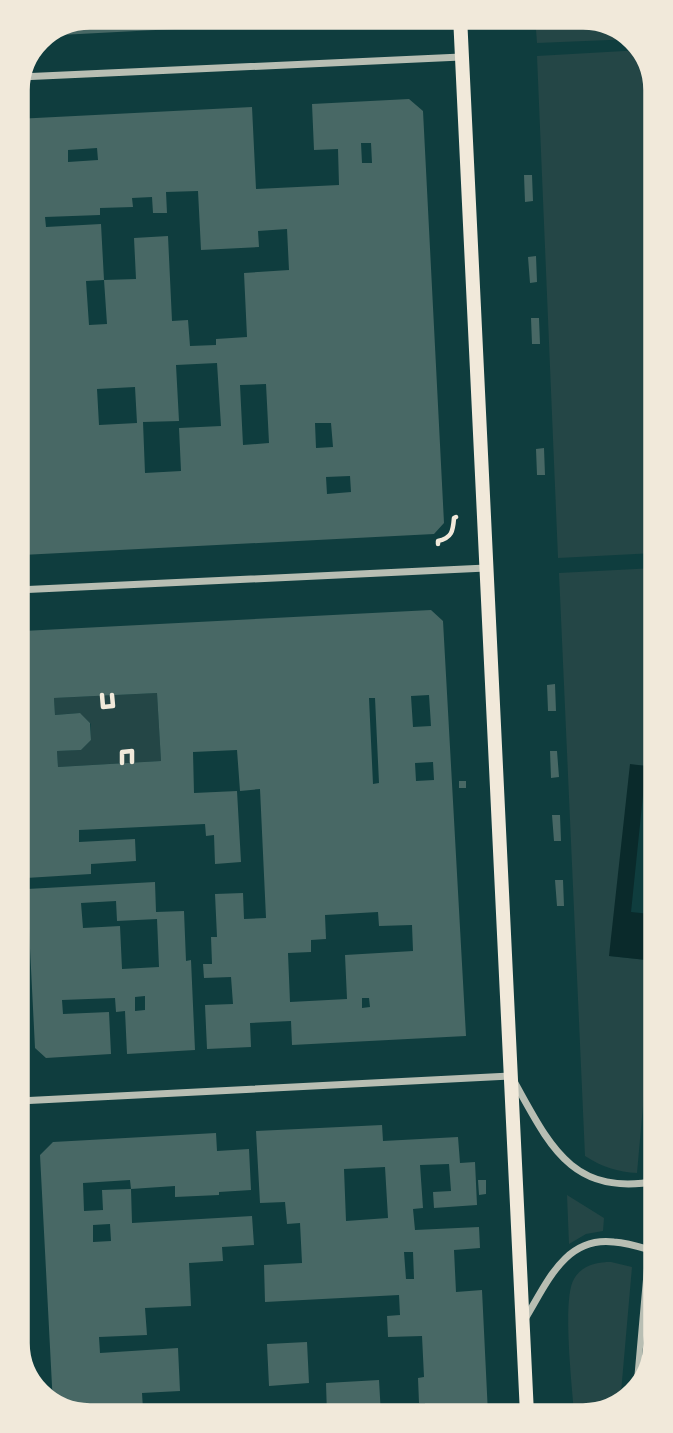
<svg xmlns="http://www.w3.org/2000/svg" width="673" height="1433" font-family="'PT Sans',sans-serif">
	<style>
		.green { fill: #244646 }
		.water { fill: #0a2a2b }
		.building { fill: #486865; fill-rule: evenodd }
		.lines { fill: none; stroke-linecap: round; stroke-linejoin: round }
		.path { stroke: #f1e9da; stroke-width: 4.5 }
		.pedestrian { stroke: #b8beb3; stroke-width: 6 }
		.minor { stroke: #b8beb3; stroke-width: 7 }
		.secondary { stroke: #f1e9da; stroke-width: 14 }
		.rim { fill: none; stroke: #f1e9da; stroke-width: 3.5 }
	</style>
	<rect width="100%" height="100%" fill="#0f3d3e"/>
	<!-- green -->
	<path class="green" d="M 535,16 L 589,16 L 628,31 L 634,39 L 537,43 Z
		M 642,50 L 653,66 L 655,553 L 558,558 L 537,56 Z
		M 655,568 L 655,719 L 651,766 L 631,765 L 610,956 L 656,961 L 637,1173 C 618,1172 602,1167 585,1156 L 559,573 Z
		M 157,693 L 161,761 L 58,767 L 57,751 L 81,750 L 91,740 L 91,724 L 79,713 L 55,715 L 54,698 Z
		M 567,1195 L 604,1218 L 603,1231 L 586,1234 L 569,1244 Z
		M 611,1262 L 632,1267 L 620,1404 L 607,1413 L 574,1413 C 572,1386 562,1298 574,1279 C 582,1265 597,1262 611,1262 Z"/>
	<!-- water -->
	<path class="water" d="M 655,719 L 655,805 L 654,817 L 646,816 Z
		M 630,764 L 646,766 L 631,912 L 650,914 L 656,855 L 656,961 L 609,956 Z"/>
	<!-- building -->
	<path class="building" d="M 90,16 L 387,16 L 387,18 L 41,36 Z
		M 409,99 L 423,111 L 444,523 L 434,534 L 22,555 L 17,551 L 16,119 L 252,107 L 256,189 L 339,185 L 338,149 L 314,150 L 312,104 ZM 361,143 L 371,143 L 372,163 L 362,163 ZM 97,148 L 98,160 L 68,162 L 68,150 ZM 198,191 L 201,250 L 259,247 L 258,231 L 287,229 L 289,270 L 244,273 L 247,337 L 216,339 L 216,345 L 190,346 L 188,320 L 172,321 L 168,236 L 134,238 L 136,279 L 104,280 L 101,224 L 46,227 L 45,217 L 100,215 L 100,208 L 133,207 L 132,198 L 152,197 L 153,213 L 167,213 L 166,192 ZM 104,280 L 107,324 L 89,325 L 86,281 ZM 217,363 L 221,426 L 179,428 L 181,471 L 145,473 L 143,422 L 179,421 L 176,365 ZM 266,384 L 269,443 L 243,445 L 240,385 ZM 135,387 L 137,423 L 99,425 L 97,389 ZM 315,423 L 331,423 L 333,447 L 316,448 ZM 350,476 L 351,492 L 327,494 L 326,477 Z
		M 524,175 L 532,175 L 533,201 L 525,202 Z
		M 536,256 L 537,282 L 530,283 L 528,257 Z
		M 531,318 L 539,318 L 540,344 L 532,344 Z
		M 544,448 L 545,475 L 537,475 L 536,449 Z
		M 431,610 L 443,621 L 466,1036 L 292,1045 L 291,1021 L 250,1023 L 251,1047 L 207,1049 L 205,1005 L 233,1004 L 231,977 L 204,978 L 203,964 L 212,964 L 211,937 L 217,937 L 215,894 L 243,893 L 244,919 L 266,918 L 260,789 L 240,791 L 237,750 L 193,752 L 194,793 L 237,791 L 241,862 L 215,864 L 214,835 L 206,836 L 205,824 L 79,830 L 79,842 L 135,839 L 136,861 L 91,864 L 91,874 L 26,878 L 18,723 L 18,638 L 23,631 ZM 157,693 L 161,761 L 58,767 L 57,751 L 81,750 L 91,740 L 90,723 L 80,713 L 55,715 L 54,698 ZM 429,695 L 431,726 L 413,727 L 411,696 ZM 369,698 L 375,698 L 379,783 L 373,784 ZM 433,762 L 434,780 L 416,781 L 415,763 ZM 378,912 L 379,926 L 412,925 L 413,951 L 345,955 L 347,999 L 290,1002 L 288,953 L 311,952 L 311,940 L 326,939 L 325,915 ZM 362,998 L 369,998 L 370,1007 L 362,1008 Z
		M 555,684 L 556,711 L 548,711 L 547,685 Z
		M 550,751 L 557,751 L 559,777 L 551,778 Z
		M 459,781 L 466,781 L 466,788 L 459,788 Z
		M 552,815 L 560,815 L 561,841 L 554,841 Z
		M 555,880 L 563,880 L 564,906 L 557,906 Z
		M 155,882 L 156,912 L 184,911 L 186,961 L 191,960 L 195,1050 L 127,1054 L 125,1011 L 116,1012 L 115,998 L 62,1000 L 63,1014 L 109,1012 L 111,1054 L 46,1058 L 35,1048 L 27,889 ZM 116,901 L 117,921 L 157,919 L 159,967 L 122,969 L 120,926 L 83,928 L 81,903 ZM 145,996 L 145,1010 L 135,1011 L 135,997 Z
		M 382,1125 L 383,1141 L 458,1137 L 460,1163 L 475,1162 L 477,1205 L 434,1208 L 433,1192 L 451,1191 L 449,1164 L 420,1165 L 423,1208 L 413,1209 L 415,1230 L 479,1227 L 480,1248 L 454,1250 L 456,1292 L 482,1290 L 488,1414 L 425,1415 L 425,1403 L 419,1403 L 418,1378 L 424,1377 L 422,1336 L 388,1337 L 387,1316 L 400,1315 L 399,1295 L 265,1302 L 264,1265 L 302,1263 L 300,1223 L 287,1224 L 285,1202 L 260,1203 L 256,1131 ZM 385,1167 L 388,1218 L 346,1221 L 344,1169 ZM 404,1252 L 413,1252 L 414,1279 L 406,1279 Z
		M 216,1133 L 217,1151 L 249,1149 L 251,1190 L 219,1192 L 219,1195 L 175,1197 L 175,1186 L 131,1189 L 132,1223 L 252,1216 L 254,1245 L 222,1247 L 223,1261 L 189,1263 L 191,1306 L 145,1308 L 147,1335 L 99,1337 L 100,1353 L 178,1348 L 180,1391 L 142,1393 L 143,1409 L 187,1407 L 188,1416 L 84,1417 L 53,1405 L 40,1155 L 53,1142 ZM 130,1180 L 131,1189 L 102,1190 L 103,1210 L 84,1211 L 83,1183 ZM 110,1224 L 111,1241 L 93,1242 L 93,1225 Z
		M 478,1180 L 486,1180 L 486,1194 L 479,1195 Z
		M 307,1342 L 309,1383 L 269,1386 L 267,1344 Z
		M 379,1380 L 381,1415 L 327,1415 L 326,1383 Z"/>
	<g class="lines">
		<!-- path -->
		<path class="path" d="M 438,544 L 438,541 C 452,538 453,531 454,518 L 456,517
			M 102,695 L 103,707 L 113,706 L 112,695
			M 122,763 L 122,752 L 132,751 L 132,762"/>
		<!-- pedestrian -->
		<path class="pedestrian" d="M 655,1170 L 657,1158
			M 636,1392 L 648,1257"/>
		<!-- minor -->
		<path class="minor" d="M 20,77 L 461,57
			M 17,590 L 486,568
			M 19,1101 L 511,1076 C 548,1141 569,1198 657,1181
			M 525,1319 C 547,1283 565,1236 614,1242 C 629,1243 643,1248 657,1252"/>
		<!-- secondary -->
		<path class="secondary" d="M 460,16 L 527,1414"/>
	</g>
	<!-- crop -->
	<path d="M0 0H673V1433H0ZM90 28H583A62 62 0 0 1 645 90V1343A62 62 0 0 1 583 1405H90A62 62 0 0 1 28 1343V90A62 62 0 0 1 90 28Z" fill="#f1e9da" fill-rule="evenodd"/>
	<path class="rim" d="M90 28H583A62 62 0 0 1 645 90V1343A62 62 0 0 1 583 1405H90A62 62 0 0 1 28 1343V90A62 62 0 0 1 90 28Z"/>
</svg>
